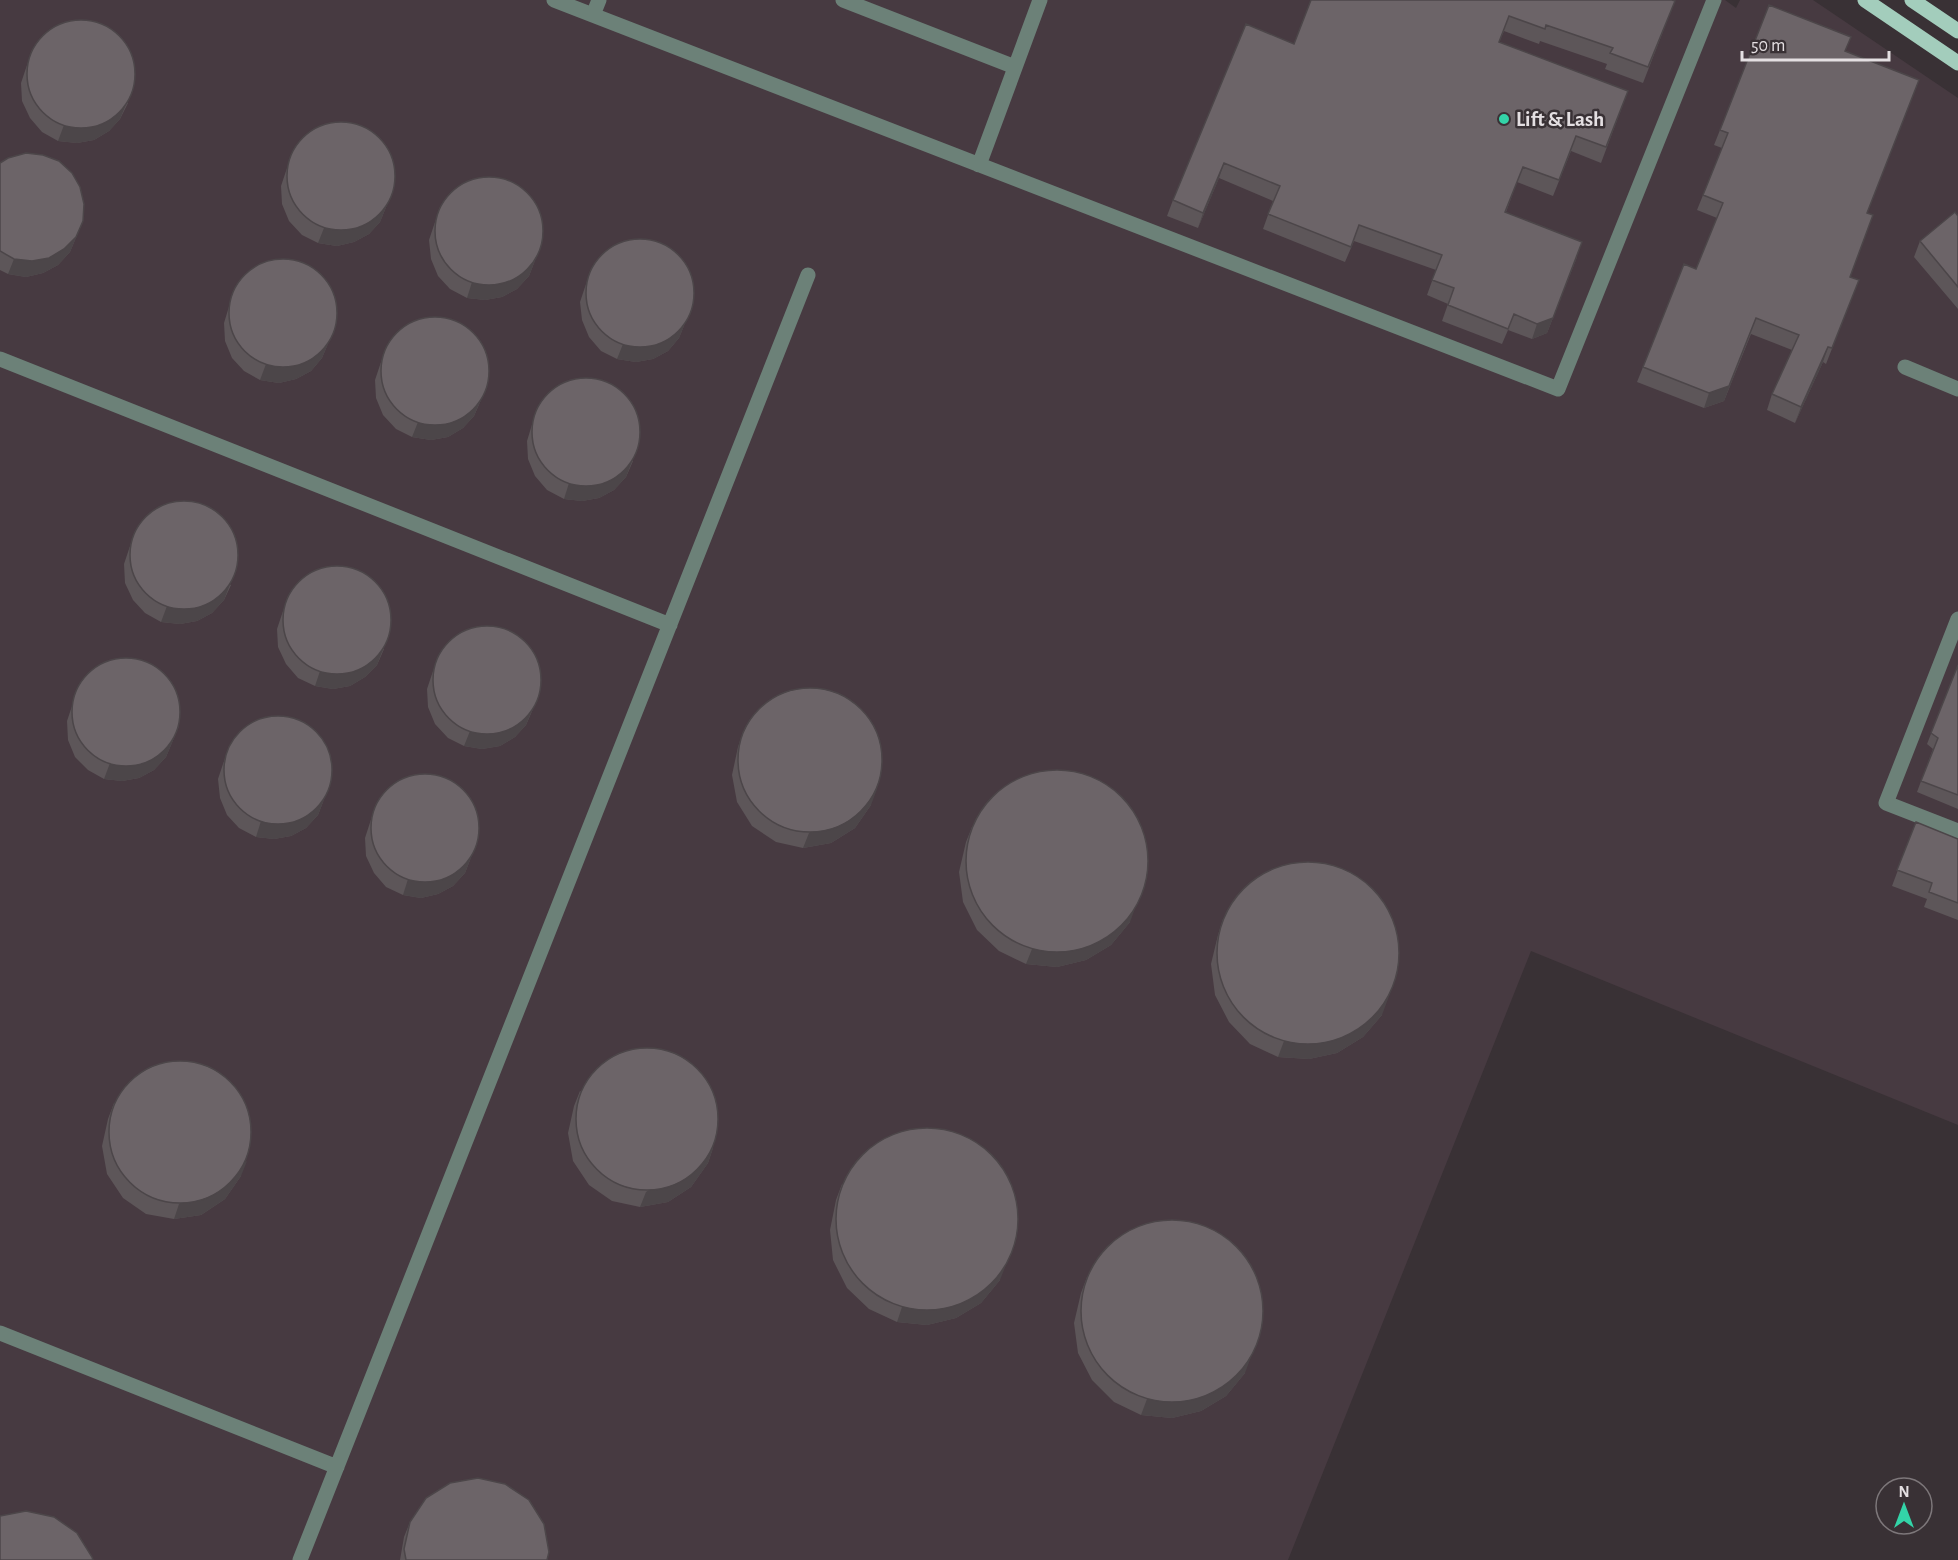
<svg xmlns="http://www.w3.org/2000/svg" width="1958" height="1560" font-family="'Alegreya Sans',sans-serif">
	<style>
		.built { fill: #473a41 }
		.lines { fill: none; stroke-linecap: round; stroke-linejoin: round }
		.minor { stroke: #6c8178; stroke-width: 15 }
		.major { stroke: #a3cdbc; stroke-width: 15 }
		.wall { fill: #5d5659 }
		.shaded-wall { fill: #4c4649 }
		.building { fill: #6c6468; stroke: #4c4649; stroke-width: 1.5 }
		.poi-dot { fill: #33d4a8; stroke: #393135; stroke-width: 2 }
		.labels { text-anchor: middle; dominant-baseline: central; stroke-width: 5; stroke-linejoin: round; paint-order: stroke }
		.poi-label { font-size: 21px; font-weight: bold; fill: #e4dfe2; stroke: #393135; text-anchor: start }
	</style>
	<rect width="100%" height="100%" fill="#393135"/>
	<!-- built -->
	<path class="built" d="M 0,0 L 1725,0 L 1736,8 L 1740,0 L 1813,0 L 1958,98 L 1958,1125 L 1531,951 L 1288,1560 L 0,1560 Z"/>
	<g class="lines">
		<!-- minor -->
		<path class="minor" d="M 554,0 L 1558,389 L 1714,0
			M 843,0 L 1015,67
			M 593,15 L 599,0
			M 979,165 L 1040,0
			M 0,359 L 670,625
			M 1905,367 L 1958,389
			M 1958,619 L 1886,803 L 1958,831
			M 0,1333 L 337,1467
			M 300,1560 L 808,275"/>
		<!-- major -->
		<path class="major" d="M 1865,0 L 1958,63
			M 1912,0 L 1958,31"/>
	</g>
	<!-- wall -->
	<path class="wall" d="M 1311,0 L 1669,16 L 1643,83 L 1605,69 L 1607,64 L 1540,41 L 1539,44 L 1504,31 L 1499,42 L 1628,91 L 1601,163 L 1571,151 L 1553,196 L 1517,182 L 1506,212 L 1577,257 L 1547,333 L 1532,339 L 1508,330 L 1502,344 L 1442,321 L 1448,304 L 1427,295 L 1436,270 L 1354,241 L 1345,262 L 1263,229 L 1273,201 L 1219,178 L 1198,228 L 1167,216 L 1173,200 L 1294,44 Z
		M 32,50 L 128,103 L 120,119 L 109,131 L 94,140 L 77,143 L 58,141 L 42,132 L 30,118 L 22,101 L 21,83 Z
		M 1846,51 L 1867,213 L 1850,277 L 1853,295 L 1826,364 L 1823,362 L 1795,423 L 1767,410 L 1772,394 L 1792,350 L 1751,334 L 1724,401 L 1704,408 L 1637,382 L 1643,367 L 1696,269 L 1717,218 L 1697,210 L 1722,148 L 1714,145 L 1720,130 Z
		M 292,153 L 393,190 L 380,222 L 369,234 L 354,242 L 337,246 L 318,243 L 302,235 L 289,221 L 282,204 L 281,186 Z
		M 0,163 L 83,221 L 70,252 L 58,265 L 43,273 L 26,277 L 8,274 L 0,270 Z
		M 440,207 L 541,245 L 529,276 L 517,289 L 502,297 L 485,300 L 467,298 L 450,289 L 438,276 L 431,259 L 429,240 Z
		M 1958,216 L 1958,309 L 1914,257 L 1920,241 Z
		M 591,269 L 692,306 L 679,338 L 668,351 L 653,359 L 636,362 L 617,359 L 601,351 L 589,337 L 582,320 L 580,302 Z
		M 234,290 L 335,327 L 322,358 L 311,371 L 296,379 L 279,383 L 260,380 L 244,371 L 232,358 L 225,341 L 224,323 Z
		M 386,347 L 481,400 L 474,416 L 463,428 L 448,437 L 431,440 L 412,437 L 396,429 L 383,415 L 376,398 L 375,380 Z
		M 537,408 L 633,461 L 626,477 L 614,490 L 599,498 L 582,501 L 564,499 L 547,490 L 535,476 L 528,459 L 527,441 Z
		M 135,531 L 231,585 L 224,600 L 212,613 L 197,621 L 180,624 L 161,622 L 145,613 L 133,600 L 125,583 L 124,564 Z
		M 288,596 L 384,649 L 377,665 L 365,677 L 350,686 L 333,689 L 315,686 L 298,678 L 286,664 L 278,647 L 277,629 Z
		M 438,656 L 533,709 L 526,725 L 515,737 L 500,746 L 482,749 L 464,746 L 448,738 L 435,724 L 428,707 L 427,689 Z
		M 1958,665 L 1958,809 L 1917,792 L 1933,749 L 1927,744 Z
		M 78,688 L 179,726 L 166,757 L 154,770 L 139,778 L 122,781 L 104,779 L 88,770 L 75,757 L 68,740 L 67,721 Z
		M 743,732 L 871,805 L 855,828 L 831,843 L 803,848 L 776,842 L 752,826 L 737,802 L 732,775 L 738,747 Z
		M 229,746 L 330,784 L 318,815 L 306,828 L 291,836 L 274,839 L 256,837 L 239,828 L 227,815 L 220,798 L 218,779 Z
		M 376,804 L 477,842 L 465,873 L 453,886 L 438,894 L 421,898 L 403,895 L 386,887 L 374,873 L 366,856 L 365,838 Z
		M 1916,822 L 1958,839 L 1958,920 L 1924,907 L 1927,899 L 1892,886 Z
		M 972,827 L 1130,922 L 1111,945 L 1086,960 L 1057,967 L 1026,964 L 999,951 L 977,930 L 963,902 L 959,872 L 966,842 Z
		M 1223,919 L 1382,1015 L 1363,1037 L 1337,1053 L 1309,1059 L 1278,1057 L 1250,1044 L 1229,1022 L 1215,995 L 1211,964 L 1218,935 Z
		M 580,1091 L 713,1148 L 708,1163 L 691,1187 L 668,1202 L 640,1207 L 612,1201 L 589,1185 L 573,1161 L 568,1133 L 574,1106 Z
		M 114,1103 L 241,1176 L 225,1199 L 201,1215 L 174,1219 L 146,1214 L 123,1198 L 107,1174 L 102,1146 L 108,1119 Z
		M 842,1184 L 1000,1280 L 981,1303 L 956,1318 L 927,1325 L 897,1322 L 869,1309 L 847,1288 L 833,1260 L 830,1230 L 836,1200 Z
		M 1087,1277 L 1245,1373 L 1226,1396 L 1201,1411 L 1172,1418 L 1141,1415 L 1114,1402 L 1092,1380 L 1078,1353 L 1074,1323 L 1081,1293 Z
		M 410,1522 L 547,1560 L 400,1560 L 404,1537 Z"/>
	<!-- shaded-wall -->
	<path class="shaded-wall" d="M 133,88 L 120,119 L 109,131 L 94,140 L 77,143 L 58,141 L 64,125 Z
		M 1224,163 L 1219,178 L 1198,228 L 1203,213 Z
		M 393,190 L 380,222 L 369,234 L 354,242 L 337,246 L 318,243 L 324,228 Z
		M 83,221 L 70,252 L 58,265 L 43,273 L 26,277 L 8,274 L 14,259 Z
		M 541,245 L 529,276 L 517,289 L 502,297 L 485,300 L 467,298 L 472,282 Z
		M 1577,257 L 1547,333 L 1532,339 L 1537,324 Z
		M 692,306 L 679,338 L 668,351 L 653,359 L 636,362 L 617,359 L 623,344 Z
		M 1756,318 L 1724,401 L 1704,408 L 1709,393 Z
		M 335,327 L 322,358 L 311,371 L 296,379 L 279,383 L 260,380 L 266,364 Z
		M 1828,347 L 1823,362 L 1795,423 L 1801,407 Z
		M 487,385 L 474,416 L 463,428 L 448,437 L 431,440 L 412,437 L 418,422 Z
		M 638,446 L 626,477 L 614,490 L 599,498 L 582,501 L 564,499 L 569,483 Z
		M 236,569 L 224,600 L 212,613 L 197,621 L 180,624 L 161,622 L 167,606 Z
		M 389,634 L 377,665 L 365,677 L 350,686 L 333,689 L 315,686 L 320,671 Z
		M 539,693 L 526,725 L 515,737 L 500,746 L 482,749 L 464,746 L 470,731 Z
		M 179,726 L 166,757 L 154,770 L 139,778 L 122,781 L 104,779 L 110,763 Z
		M 330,784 L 318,815 L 306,828 L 291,836 L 274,839 L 256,837 L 261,821 Z
		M 877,789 L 871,805 L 855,828 L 831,843 L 803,848 L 809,833 Z
		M 477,842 L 465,873 L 453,886 L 438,894 L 421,898 L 403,895 L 408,879 Z
		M 1146,879 L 1130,922 L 1111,945 L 1086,960 L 1057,967 L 1026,964 L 1032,949 Z
		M 1398,972 L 1382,1015 L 1363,1037 L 1337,1053 L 1309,1059 L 1278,1057 L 1284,1041 Z
		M 713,1148 L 708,1163 L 691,1187 L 668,1202 L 640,1207 L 646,1192 Z
		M 247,1161 L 241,1176 L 225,1199 L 201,1215 L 174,1219 L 179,1204 Z
		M 1017,1237 L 1000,1280 L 981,1303 L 956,1318 L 927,1325 L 897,1322 L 902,1307 Z
		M 1261,1330 L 1245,1373 L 1226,1396 L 1201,1411 L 1172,1418 L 1141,1415 L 1147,1399 Z"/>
	<!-- building -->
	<path class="building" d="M 1311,0 L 1672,0 L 1675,1 L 1648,67 L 1610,53 L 1613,48 L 1546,25 L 1545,29 L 1509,16 L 1499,42 L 1628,91 L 1606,147 L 1576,136 L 1559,180 L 1523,167 L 1505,212 L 1582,242 L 1553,318 L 1537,324 L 1514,314 L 1508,329 L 1448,305 L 1454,288 L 1432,280 L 1442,255 L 1359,225 L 1351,247 L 1268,214 L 1280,186 L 1224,163 L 1203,213 L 1173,200 L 1246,24 L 1294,44 Z
		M 1769,5 L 1851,37 L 1845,51 L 1919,80 L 1867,213 L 1873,215 L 1850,277 L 1859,280 L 1832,348 L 1828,347 L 1801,407 L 1772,394 L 1799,335 L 1756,318 L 1729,386 L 1709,393 L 1643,367 L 1684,264 L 1696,269 L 1723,203 L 1703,195 L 1728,133 L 1720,130 Z
		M27 74a54 54 0 1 1 108 0a54 54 0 1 1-108 0Z
		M287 176a54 54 0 1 1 108 0a54 54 0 1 1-108 0Z
		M 26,153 L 43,155 L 59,161 L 72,173 L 80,187 L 84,204 L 83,221 L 76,237 L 64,249 L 49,258 L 32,261 L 14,259 L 0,251 L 0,163 L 8,158 Z
		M435 231a54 54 0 1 1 108 0a54 54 0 1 1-108 0Z
		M 1955,212 L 1958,216 L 1958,287 L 1920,241 Z
		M586 293a54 54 0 1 1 108 0a54 54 0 1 1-108 0Z
		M229 313a54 54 0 1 1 108 0a54 54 0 1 1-108 0Z
		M381 371a54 54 0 1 1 108 0a54 54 0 1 1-108 0Z
		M532 432a54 54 0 1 1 108 0a54 54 0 1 1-108 0Z
		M130 555a54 54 0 1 1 108 0a54 54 0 1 1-108 0Z
		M283 620a54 54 0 1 1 108 0a54 54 0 1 1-108 0Z
		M433 680a54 54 0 1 1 108 0a54 54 0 1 1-108 0Z
		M72 712a54 54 0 1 1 108 0a54 54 0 1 1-108 0Z
		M 1958,665 L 1958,795 L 1921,781 L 1938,738 L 1931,733 Z
		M738 760a72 72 0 1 1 144 0a72 72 0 1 1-144 0Z
		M224 770a54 54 0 1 1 108 0a54 54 0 1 1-108 0Z
		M966 861a91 91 0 1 1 182 0a91 91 0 1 1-182 0Z
		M371 828a54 54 0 1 1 108 0a54 54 0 1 1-108 0Z
		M 1916,822 L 1958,839 L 1958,903 L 1929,892 L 1932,883 L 1897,870 Z
		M1217 953a91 91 0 1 1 182 0a91 91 0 1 1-182 0Z
		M576 1119a71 71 0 1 1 142 0a71 71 0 1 1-142 0Z
		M109 1132a71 71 0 1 1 142 0a71 71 0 1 1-142 0Z
		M836 1219a91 91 0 1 1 182 0a91 91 0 1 1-182 0Z
		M1081 1311a91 91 0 1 1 182 0a91 91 0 1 1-182 0Z
		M 478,1478 L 505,1484 L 529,1500 L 544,1524 L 549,1552 L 547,1560 L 406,1560 L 404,1549 L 410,1522 L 426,1498 L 450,1483 Z
		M 26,1511 L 54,1517 L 77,1533 L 92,1557 L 93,1560 L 0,1560 L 0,1516 Z"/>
	<!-- markers -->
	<circle class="poi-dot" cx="1504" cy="119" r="6"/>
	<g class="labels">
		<!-- poi labels -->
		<g class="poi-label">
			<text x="1516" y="119">Lift &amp; Lash</text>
		</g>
	</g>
	<!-- north arrow -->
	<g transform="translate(1904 1506)"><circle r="28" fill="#393135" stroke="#7d777a" stroke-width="1.5"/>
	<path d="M0-4.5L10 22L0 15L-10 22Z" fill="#33d4a8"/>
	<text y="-9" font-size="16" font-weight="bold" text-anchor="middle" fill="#e4dfe2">N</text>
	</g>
	<!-- scale -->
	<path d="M1742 51v9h147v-9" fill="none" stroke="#e4dfe2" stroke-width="3"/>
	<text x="1751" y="51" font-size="18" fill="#e4dfe2" stroke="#393135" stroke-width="4.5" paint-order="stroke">50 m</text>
</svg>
